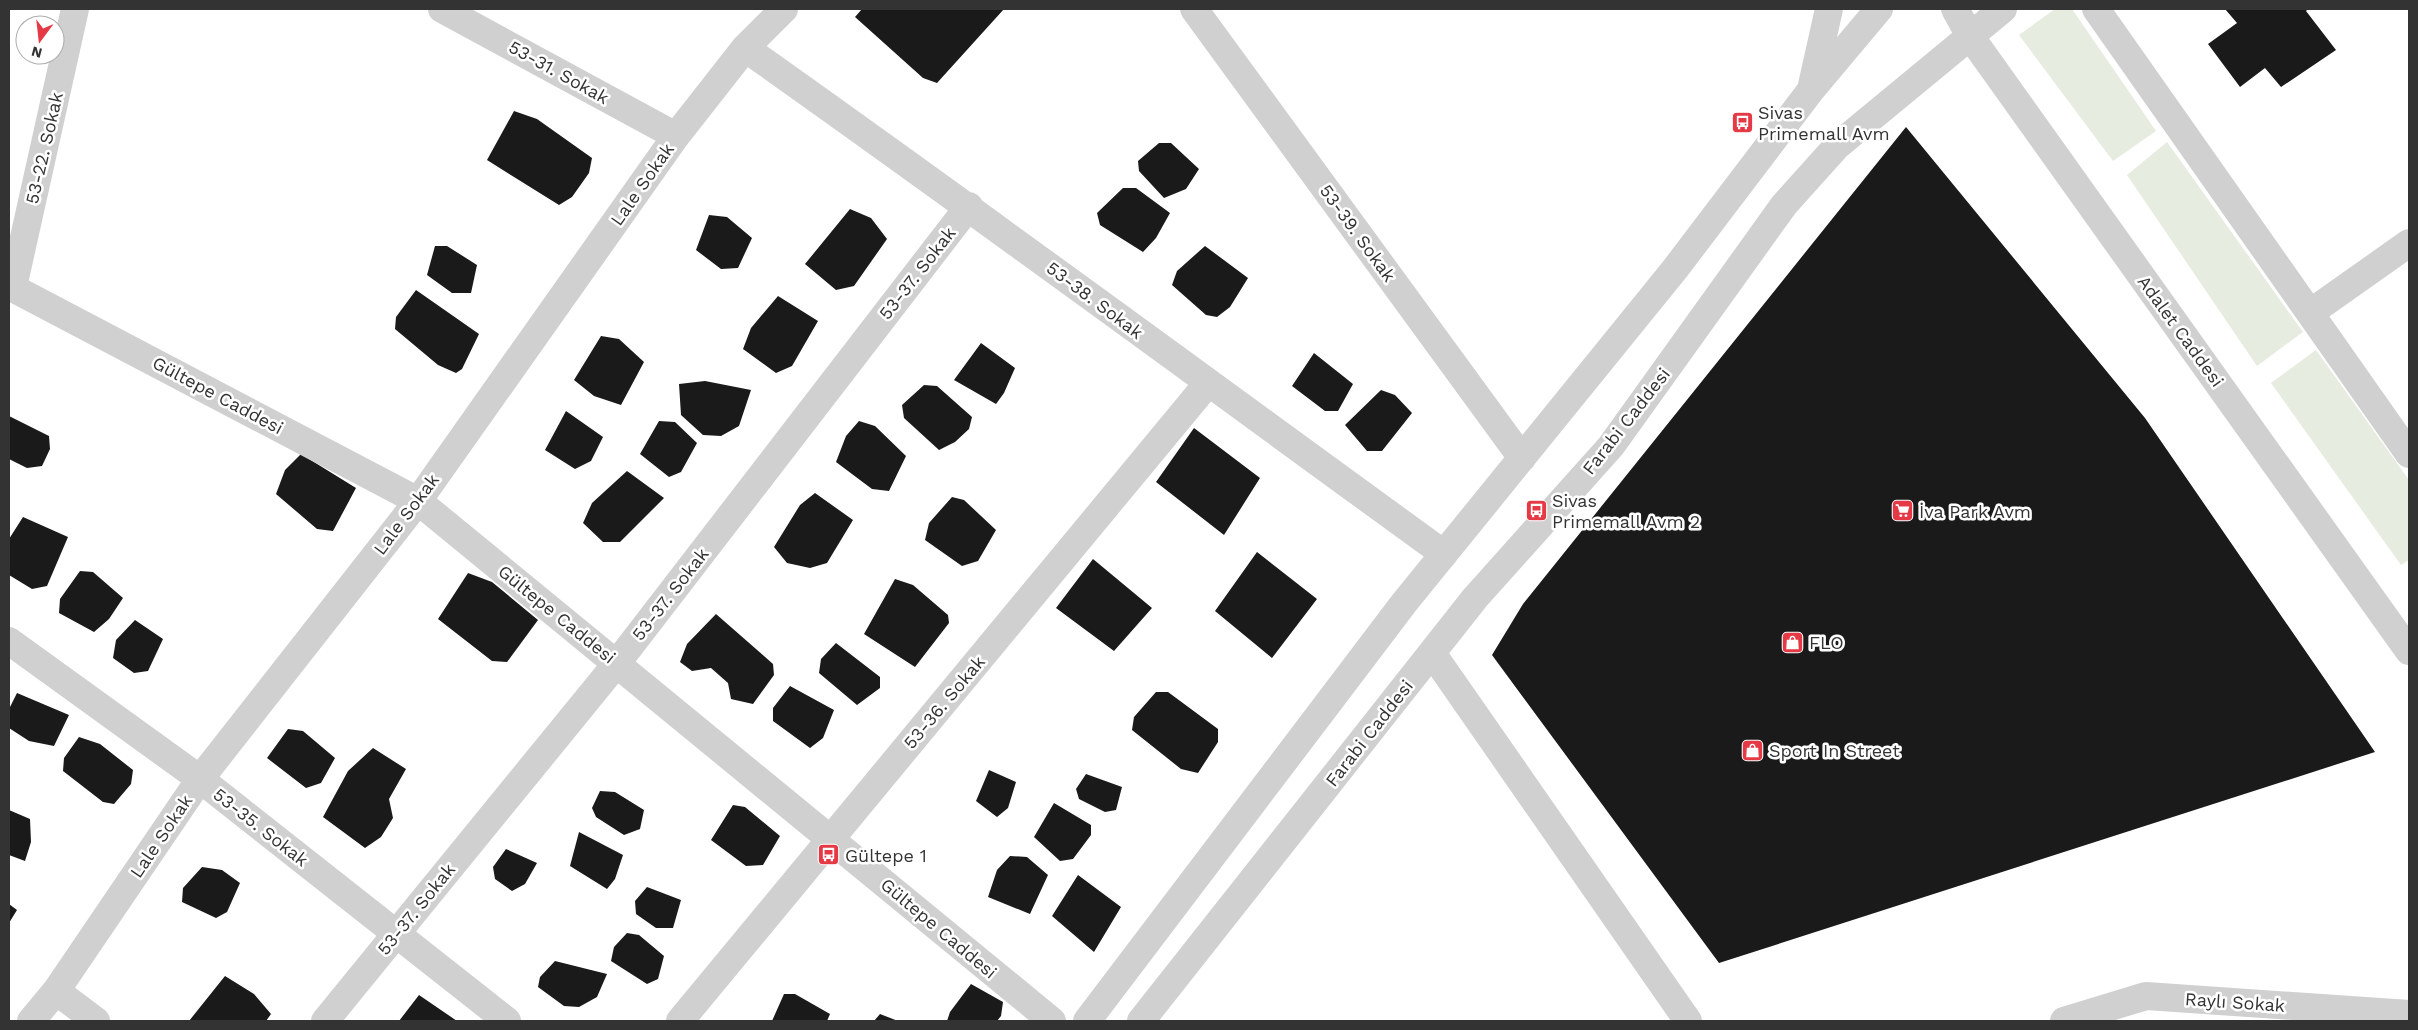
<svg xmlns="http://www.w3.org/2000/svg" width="2418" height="1030" font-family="'Work Sans',sans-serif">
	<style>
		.green { fill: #e6ecdf }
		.building { fill: #1a1a1a }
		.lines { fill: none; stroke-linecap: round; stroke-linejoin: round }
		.minor { stroke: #d0d0d0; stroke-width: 28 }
		.labels { text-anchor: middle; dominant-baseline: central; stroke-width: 5; stroke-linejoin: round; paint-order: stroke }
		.street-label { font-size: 18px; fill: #333; stroke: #fff }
		.poi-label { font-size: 18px; fill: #333; stroke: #fff; text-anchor: start }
	</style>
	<rect width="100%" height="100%" fill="#fff"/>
	<!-- green -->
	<path class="green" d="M 2055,9 L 2072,9 L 2156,131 L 2113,161 L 2019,35 Z
		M 2167,142 L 2303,332 L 2257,366 L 2127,175 Z
		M 2316,350 L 2409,480 L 2409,560 L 2401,565 L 2271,383 Z"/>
	<!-- building -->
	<path class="building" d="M 862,9 L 1004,9 L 937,83 L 923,78 L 855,17 Z
		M 2225,9 L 2308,9 L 2306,11 L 2336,50 L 2281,87 L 2265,68 L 2240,87 L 2208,44 L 2237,23 Z
		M 514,111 L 537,119 L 592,158 L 589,173 L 572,197 L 559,205 L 487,160 Z
		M 1906,127 L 2145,418 L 2375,752 L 1719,963 L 1492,655 L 1523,604 Z
		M 1159,143 L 1171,143 L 1199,169 L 1186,189 L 1164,198 L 1139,171 L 1138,161 Z
		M 1123,188 L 1136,188 L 1170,213 L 1156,238 L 1143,252 L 1100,225 L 1097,213 Z
		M 850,209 L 871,218 L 887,239 L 854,286 L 836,290 L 805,264 Z
		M 709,215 L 727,217 L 752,238 L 738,268 L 721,269 L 696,250 Z
		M 435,246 L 447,246 L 477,265 L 471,293 L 452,293 L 427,275 Z
		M 1205,246 L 1248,278 L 1230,307 L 1217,317 L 1206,315 L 1172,285 L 1177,271 Z
		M 416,290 L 479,334 L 462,369 L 456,373 L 438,365 L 395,329 L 396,317 Z
		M 778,296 L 818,321 L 792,366 L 776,373 L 743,349 L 751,328 Z
		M 601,336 L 619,339 L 644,362 L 621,405 L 594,396 L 574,380 Z
		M 981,343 L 1015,368 L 1004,393 L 996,404 L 954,380 Z
		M 1314,353 L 1353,384 L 1338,411 L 1325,411 L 1292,386 Z
		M 705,381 L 751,390 L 739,426 L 721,436 L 703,435 L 681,415 L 679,384 Z
		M 924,385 L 937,386 L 972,417 L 969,429 L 955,442 L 939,450 L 904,418 L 902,405 Z
		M 1381,390 L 1395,395 L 1412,413 L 1382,451 L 1367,451 L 1345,425 Z
		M 566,411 L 603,437 L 591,461 L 575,469 L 545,450 Z
		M 9,416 L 49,436 L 50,449 L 42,466 L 27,468 L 9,459 Z
		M 659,421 L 675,422 L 697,443 L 681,472 L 669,477 L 640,454 Z
		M 859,421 L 875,426 L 906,456 L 889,491 L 872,489 L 836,462 L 846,436 Z
		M 1194,428 L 1260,478 L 1224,535 L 1156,482 Z
		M 301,454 L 356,488 L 333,531 L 317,529 L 276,494 L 285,470 Z
		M 627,471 L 664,498 L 620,542 L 603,542 L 583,523 L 592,503 Z
		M 815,493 L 853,520 L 827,563 L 810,568 L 787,563 L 774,547 L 800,505 Z
		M 952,497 L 964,500 L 996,530 L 978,561 L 962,566 L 925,540 L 929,523 Z
		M 23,517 L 68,537 L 47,586 L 32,589 L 9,575 L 9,539 Z
		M 1257,552 L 1317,599 L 1272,658 L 1215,611 Z
		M 1093,559 L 1152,608 L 1114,651 L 1056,608 Z
		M 80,571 L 93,572 L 123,598 L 109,619 L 94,632 L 59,613 L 60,599 Z
		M 468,573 L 492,582 L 538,620 L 507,662 L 492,661 L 438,619 Z
		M 895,579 L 913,585 L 948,615 L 949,623 L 915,667 L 864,634 Z
		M 716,614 L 773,664 L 774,675 L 753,704 L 731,699 L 728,683 L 711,668 L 692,671 L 680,662 L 687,644 Z
		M 135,620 L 163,639 L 148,671 L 134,673 L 113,658 L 116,640 Z
		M 836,643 L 880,677 L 880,688 L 857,705 L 819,673 L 821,659 Z
		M 790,686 L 834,710 L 823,738 L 810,748 L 773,721 L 773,708 Z
		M 1156,692 L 1168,692 L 1218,729 L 1218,742 L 1198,773 L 1181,769 L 1132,730 L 1134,717 Z
		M 17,693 L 69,715 L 54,746 L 29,741 L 9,728 L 9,709 Z
		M 288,729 L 303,731 L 335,758 L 321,783 L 306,788 L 267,758 Z
		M 79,737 L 100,744 L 133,770 L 131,784 L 114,804 L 103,802 L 63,771 L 64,758 Z
		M 373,748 L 406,769 L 389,799 L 393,818 L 381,837 L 365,848 L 323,817 L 348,771 Z
		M 989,770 L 1016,782 L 1008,808 L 997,817 L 976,801 Z
		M 1086,774 L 1122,787 L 1116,810 L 1105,812 L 1079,799 L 1076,789 Z
		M 600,791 L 615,792 L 644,810 L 640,829 L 624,835 L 596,817 L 592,808 Z
		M 1054,803 L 1091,825 L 1091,835 L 1073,859 L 1060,861 L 1034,837 Z
		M 733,805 L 745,807 L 780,836 L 763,865 L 746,866 L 711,840 Z
		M 9,810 L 30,819 L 31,842 L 25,861 L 9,855 Z
		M 579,832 L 623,855 L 615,879 L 607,889 L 570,866 Z
		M 506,849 L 537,863 L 525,884 L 512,891 L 495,879 L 493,867 Z
		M 1010,856 L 1027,857 L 1048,875 L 1030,914 L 988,897 L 997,870 Z
		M 202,867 L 222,870 L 240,883 L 227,912 L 216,918 L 182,902 L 183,888 Z
		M 1078,875 L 1121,907 L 1094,952 L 1052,916 Z
		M 647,887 L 681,900 L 673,928 L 656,928 L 636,914 L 635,901 Z
		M 9,904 L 17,910 L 9,923 Z
		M 627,933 L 639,935 L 664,956 L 658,979 L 647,984 L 611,961 L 614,947 Z
		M 555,961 L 607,974 L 597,997 L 579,1007 L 564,1006 L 538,987 L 540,977 Z
		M 225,976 L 254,994 L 271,1014 L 266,1021 L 189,1021 Z
		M 971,984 L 1003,1002 L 1001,1016 L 997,1021 L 947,1021 L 950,1012 Z
		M 784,994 L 795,994 L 830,1014 L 827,1021 L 772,1021 Z
		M 419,995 L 457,1021 L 399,1021 Z
		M 880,1014 L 898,1021 L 874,1021 Z"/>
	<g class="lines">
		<!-- minor -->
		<path class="minor" d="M 442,9 L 676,136
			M 1194,9 L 1522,458
			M 1955,9 L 1970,36 L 2409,651
			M 2096,9 L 2409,454
			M 745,48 C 980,214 1211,385 1444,554
			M 1812,85 L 1829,9
			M 9,286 L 418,501 L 1052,1021
			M 13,287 L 75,9
			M 2310,313 L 2409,243
			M 9,641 L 200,779 L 507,1021
			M 1432,653 L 1688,1021
			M 56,991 L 96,1021
			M 31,1021 L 56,991 L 200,779 L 418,501 L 676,136 L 745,48 L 784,9
			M 325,1021 L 617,663 L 969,206
			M 680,1021 L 1208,383
			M 1087,1021 L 1404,603 L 1675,269 L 1811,90 L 1879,9
			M 1141,1021 L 1475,598 L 1611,446 L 1784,205 L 1837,146 L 2003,9
			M 2064,1021 L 2146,996 L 2409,1014"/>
	</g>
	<!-- icons -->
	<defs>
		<symbol id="bus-square" viewBox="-11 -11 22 22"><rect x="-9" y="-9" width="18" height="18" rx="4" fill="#e63946" stroke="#fff"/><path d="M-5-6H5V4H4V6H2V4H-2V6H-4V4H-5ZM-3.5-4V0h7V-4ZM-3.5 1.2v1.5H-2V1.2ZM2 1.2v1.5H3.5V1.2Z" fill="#fff"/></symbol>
		<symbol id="supermarket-square" viewBox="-11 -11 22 22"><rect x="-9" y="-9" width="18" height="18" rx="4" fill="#e63946" stroke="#fff"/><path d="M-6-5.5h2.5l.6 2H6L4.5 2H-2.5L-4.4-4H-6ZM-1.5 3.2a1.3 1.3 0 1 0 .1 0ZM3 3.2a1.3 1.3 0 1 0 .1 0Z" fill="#fff"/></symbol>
		<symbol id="shop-square" viewBox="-11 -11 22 22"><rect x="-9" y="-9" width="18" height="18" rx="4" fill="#e63946" stroke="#fff"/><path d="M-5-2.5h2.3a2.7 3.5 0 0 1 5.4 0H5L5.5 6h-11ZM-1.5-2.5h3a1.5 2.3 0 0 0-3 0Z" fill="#fff"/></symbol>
	</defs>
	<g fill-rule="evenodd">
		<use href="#bus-square" x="1730" y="110" width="25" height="25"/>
		<use href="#bus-square" x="1524" y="498" width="25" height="25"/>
		<use href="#supermarket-square" x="1890" y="498" width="25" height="25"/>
		<use href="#shop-square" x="1780" y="630" width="25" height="25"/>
		<use href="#shop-square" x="1740" y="738" width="25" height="25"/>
		<use href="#bus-square" x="816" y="842" width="25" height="25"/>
	</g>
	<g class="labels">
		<!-- street labels -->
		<g class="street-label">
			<text transform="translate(559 72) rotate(29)">53-31. Sokak</text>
			<text transform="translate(44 148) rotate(-77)">53-22. Sokak</text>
			<text transform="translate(642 184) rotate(-55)">Lale Sokak</text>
			<text transform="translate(1358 233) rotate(54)">53-39. Sokak</text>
			<text transform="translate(917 273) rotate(-52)">53-37. Sokak</text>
			<text transform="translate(1095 300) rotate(37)">53-38. Sokak</text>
			<text transform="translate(2181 331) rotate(54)">Adalet Caddesi</text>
			<text transform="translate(218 395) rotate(28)">Gültepe Caddesi</text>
			<text transform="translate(1626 421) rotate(-52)">Farabi Caddesi</text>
			<text transform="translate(406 514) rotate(-53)">Lale Sokak</text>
			<text transform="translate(670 594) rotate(-52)">53-37. Sokak</text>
			<text transform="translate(557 614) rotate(39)">Gültepe Caddesi</text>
			<text transform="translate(944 702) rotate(-50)">53-36. Sokak</text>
			<text transform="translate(1369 733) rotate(-52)">Farabi Caddesi</text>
			<text transform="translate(261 827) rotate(38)">53-35. Sokak</text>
			<text transform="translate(161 836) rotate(-56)">Lale Sokak</text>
			<text transform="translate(416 909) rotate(-51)">53-37. Sokak</text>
			<text transform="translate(939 928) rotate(40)">Gültepe Caddesi</text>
			<text transform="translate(2235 1002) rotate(4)">Raylı Sokak</text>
		</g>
		<!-- poi labels -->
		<g class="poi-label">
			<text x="1758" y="112">Sivas<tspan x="1758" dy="21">Primemall Avm</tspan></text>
			<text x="1552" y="500">Sivas<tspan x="1552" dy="21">Primemall Avm 2</tspan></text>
			<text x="1919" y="511">İva Park Avm</text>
			<text x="1809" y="642">FLO</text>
			<text x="1769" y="750">Sport In Street</text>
			<text x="845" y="855">Gültepe 1</text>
		</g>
	</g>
	<!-- border -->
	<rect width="2418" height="1030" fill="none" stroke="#333333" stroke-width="20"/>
	<!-- north arrow -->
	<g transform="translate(40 40) rotate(195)"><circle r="24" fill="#ffffff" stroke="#adadad"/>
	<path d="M0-4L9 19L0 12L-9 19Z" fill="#e63946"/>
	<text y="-8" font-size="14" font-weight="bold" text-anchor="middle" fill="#333333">N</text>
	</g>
</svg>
